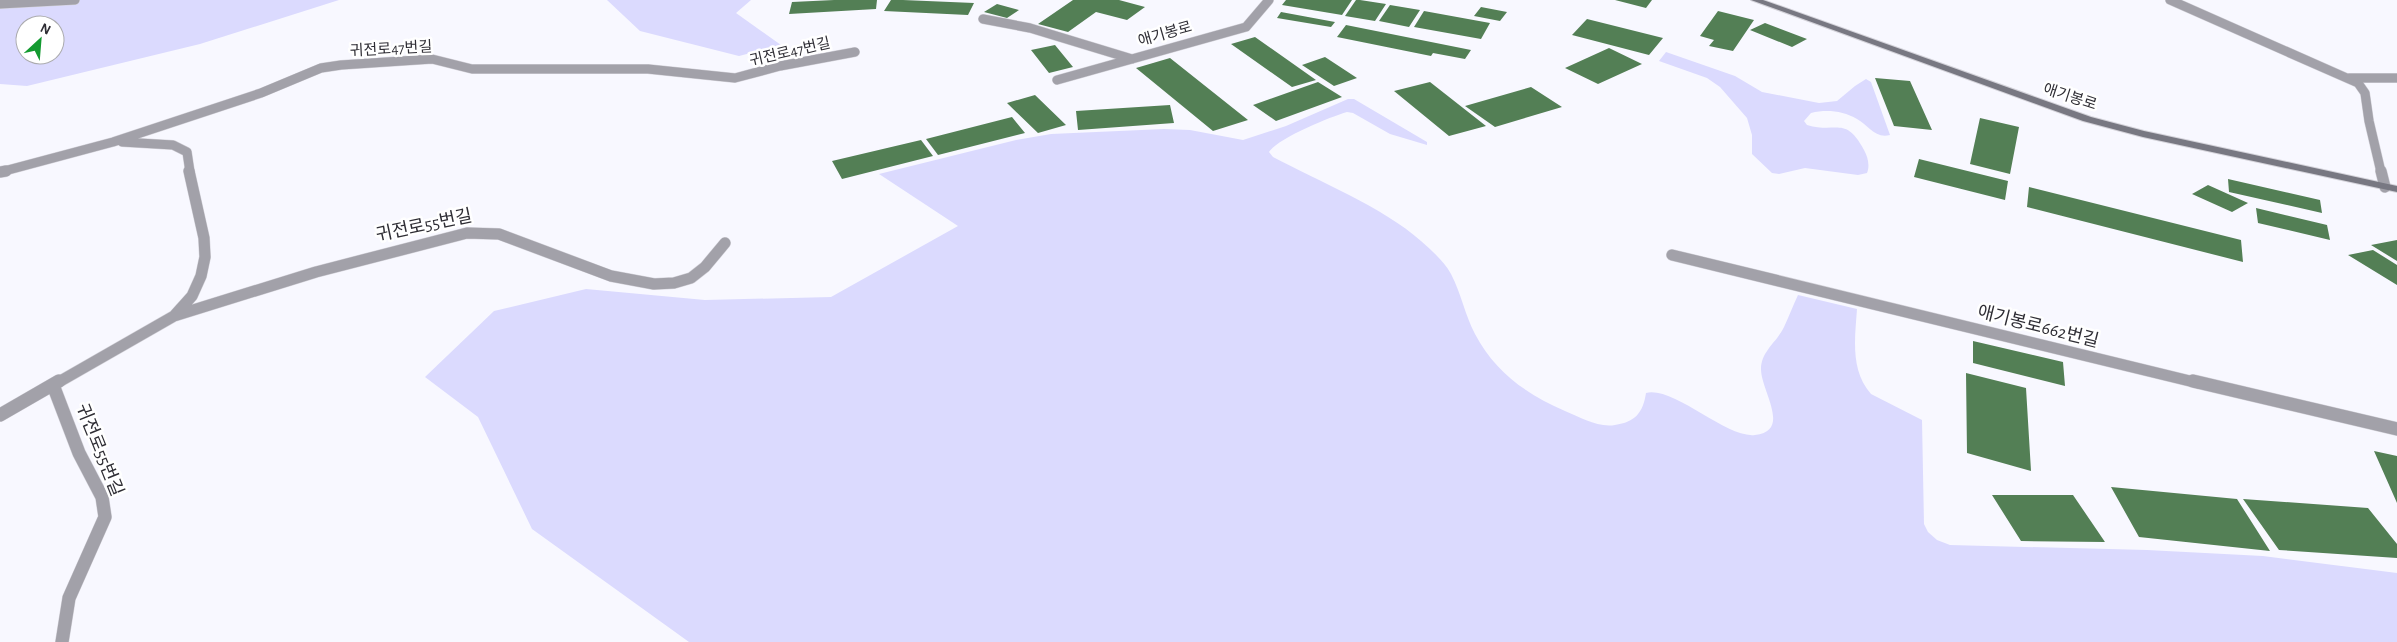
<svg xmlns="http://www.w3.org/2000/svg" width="2397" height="642" font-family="'Alegreya Sans','Noto Sans KR',sans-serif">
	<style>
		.green { fill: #dbdafe; fill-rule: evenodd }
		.building { fill: #537f55 }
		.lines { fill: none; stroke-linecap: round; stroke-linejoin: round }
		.lane-far2-casing { stroke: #d4d3da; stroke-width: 10 }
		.lane-far1-casing { stroke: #d4d3da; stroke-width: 12 }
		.lane-casing { stroke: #d4d3da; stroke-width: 14 }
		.secondary-casing { stroke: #d4d3da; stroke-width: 2 }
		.lane-far2 { stroke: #a2a1a9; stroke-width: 9 }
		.lane-far1 { stroke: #a2a1a9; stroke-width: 11 }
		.lane { stroke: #a2a1a9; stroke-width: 13 }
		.secondary { fill: #787882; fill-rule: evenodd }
		.labels { text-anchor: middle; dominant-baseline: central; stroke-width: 5; stroke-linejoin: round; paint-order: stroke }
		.far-street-label { font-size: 15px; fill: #2e2d34; stroke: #fff }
		.street-label { font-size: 18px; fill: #2e2d34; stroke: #fff }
	</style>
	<rect width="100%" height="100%" fill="#f8f8ff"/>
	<!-- green -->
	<path class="green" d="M 0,0 L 339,0 L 200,44 L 27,86 L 0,84 ZM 25,25 L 55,25 L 55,55 L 25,55 Z
		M 607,0 L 751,0 L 736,13 L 781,45 L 739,56 L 640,31 Z
		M 1666,52 L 1735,76 L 1762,92 L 1819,103 L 1837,101 L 1855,86 L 1866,79 L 1871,82 L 1890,135 C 1875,139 1868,125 1857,119 C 1843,111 1827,109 1811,113 L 1804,121 L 1807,125 C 1837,134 1845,115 1864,150 C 1868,157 1870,166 1867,173 L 1858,175 L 1805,168 L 1779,174 L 1772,173 L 1752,154 L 1752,135 L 1747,118 L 1720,87 L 1707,78 L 1659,61 Z
		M 1348,99 L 1354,99 L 1427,142 L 1427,145 L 1390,134 L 1353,113 L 1347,112 C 1330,117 1278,138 1269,152 L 1273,157 C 1318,181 1383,207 1421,241 C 1432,251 1444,261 1451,274 C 1461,293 1465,315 1475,334 C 1495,372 1526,394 1565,411 C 1580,417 1598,428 1615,425 C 1635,422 1643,413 1646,393 C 1674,386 1727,439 1755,435 C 1792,431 1761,391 1761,369 C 1761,351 1777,342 1784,327 C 1789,316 1793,306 1798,295 L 1857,309 C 1855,338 1850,370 1871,394 L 1922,420 L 1924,524 L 1928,532 L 1937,540 L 1950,545 L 2147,550 L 2263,556 L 2397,573 L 2397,642 L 689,642 L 532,529 L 478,417 L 425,377 L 494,311 L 586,289 L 705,300 L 831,297 L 958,226 L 879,174 L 1016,140 L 1051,134 L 1164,129 L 1190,130 L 1243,140 L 1286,126 Z"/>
	<!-- building -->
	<path class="building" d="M 834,0 L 877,0 L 876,9 L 789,14 L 792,2 Z
		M 891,0 L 903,0 L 974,3 L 968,15 L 884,11 Z
		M 1073,0 L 1119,0 L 1145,7 L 1127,20 L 1096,12 L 1068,32 L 1038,24 Z
		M 1286,0 L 1352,0 L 1342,15 L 1282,5 Z
		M 1356,0 L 1360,0 L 1386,4 L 1375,21 L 1345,16 Z
		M 1615,0 L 1652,0 L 1646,8 Z
		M 997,4 L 1019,10 L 1007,18 L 984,12 Z
		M 1390,5 L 1420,10 L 1409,27 L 1379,21 Z
		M 1481,7 L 1507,12 L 1500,21 L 1474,16 Z
		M 1424,11 L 1490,23 L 1481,39 L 1414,27 Z
		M 1718,11 L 1754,20 L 1733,51 L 1709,46 L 1714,40 L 1700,36 Z
		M 1281,12 L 1335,22 L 1331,27 L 1277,18 Z
		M 1587,19 L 1663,38 L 1649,55 L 1572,35 Z
		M 1765,23 L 1807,39 L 1792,47 L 1750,30 Z
		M 1346,25 L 1471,50 L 1465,59 L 1433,53 L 1431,56 L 1337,37 Z
		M 1255,37 L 1316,80 L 1292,87 L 1231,44 Z
		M 1055,45 L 1073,67 L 1049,73 L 1031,50 Z
		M 1609,48 L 1642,64 L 1598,84 L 1565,68 Z
		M 1325,57 L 1357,78 L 1334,86 L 1302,65 Z
		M 1170,58 L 1248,120 L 1213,131 L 1136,68 Z
		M 1875,78 L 1910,81 L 1932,130 L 1894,126 Z
		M 1318,82 L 1342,97 L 1276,121 L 1253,105 Z
		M 1430,82 L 1486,126 L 1449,136 L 1394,91 Z
		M 1531,87 L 1562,107 L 1495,127 L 1465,106 Z
		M 1035,95 L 1066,125 L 1038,133 L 1007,103 Z
		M 1170,105 L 1174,123 L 1078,130 L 1076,111 Z
		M 1012,117 L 1025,133 L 938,155 L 926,139 Z
		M 1980,118 L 2019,127 L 2010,174 L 1970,164 Z
		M 921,140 L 933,156 L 842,179 L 832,161 Z
		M 1919,159 L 2008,181 L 2005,200 L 1914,177 Z
		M 2228,179 L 2320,200 L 2322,213 L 2229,192 Z
		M 2208,185 L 2248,203 L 2232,212 L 2192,194 Z
		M 2029,187 L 2241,240 L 2243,262 L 2027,207 Z
		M 2256,208 L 2327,225 L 2330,240 L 2258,223 Z
		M 2397,240 L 2397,261 L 2371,245 Z
		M 2373,250 L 2397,265 L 2397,285 L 2348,255 Z
		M 1973,341 L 2063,362 L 2065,386 L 1973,363 Z
		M 1966,373 L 2026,388 L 2031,471 L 1967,453 Z
		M 2374,451 L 2397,456 L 2397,503 Z
		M 2111,487 L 2237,499 L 2270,551 L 2139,537 Z
		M 1992,495 L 2073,495 L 2105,542 L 2021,541 Z
		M 2243,499 L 2368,508 L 2397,544 L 2397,558 L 2279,550 Z"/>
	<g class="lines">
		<defs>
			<path id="lane-far2" d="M 2170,0 L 2358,83 L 2365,93 L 2369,121 L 2381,172
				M 0,4 L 75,0
				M 983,19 L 1030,28 L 1132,59
				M 2349,78 L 2397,78
				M 1057,80 L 1246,27 L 1269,0
				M 122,142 L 173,145 L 187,152 L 190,172
				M 1,172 L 113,142 L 261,93 L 321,68 L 341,65 L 432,59 L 472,69 L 648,69 L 735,78 L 780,66 L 855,52"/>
			<path id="lane-far1" d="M 2381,171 L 2385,187
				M 0,172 L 6,171
				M 1672,255 L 2198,383
				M 174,316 L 316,272 L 467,233 L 499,234 L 611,276 L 654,284 L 674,283 L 691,278 L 705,267 L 725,243
				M 57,383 L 174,316 L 192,296 L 201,276 L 205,257 L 204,238 L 189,171"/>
			<path id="lane" d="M 2193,381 L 2397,429
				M 53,385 L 79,453 L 102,497 L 105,517 L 69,598 L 62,642
				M 0,415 L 59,381"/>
			<path id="secondary" d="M 1751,0 L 1763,0 L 2091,117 L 2144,131 L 2397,186 L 2397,192 L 2143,137 L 2083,121 Z"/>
		</defs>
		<!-- lane-far2 casing -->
		<use href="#lane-far2" class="lane-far2-casing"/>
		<!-- lane-far1 casing -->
		<use href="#lane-far1" class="lane-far1-casing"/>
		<!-- lane casing -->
		<use href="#lane" class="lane-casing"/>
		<!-- secondary casing -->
		<use href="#secondary" class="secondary-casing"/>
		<!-- lane-far2 -->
		<use href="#lane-far2" class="lane-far2"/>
		<!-- lane-far1 -->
		<use href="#lane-far1" class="lane-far1"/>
		<!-- lane -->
		<use href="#lane" class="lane"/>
		<!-- secondary -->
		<use href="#secondary" class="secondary"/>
	</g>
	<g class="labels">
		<!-- far-street labels -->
		<g class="far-street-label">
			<text transform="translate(1165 34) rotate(-16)">애기봉로</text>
			<text transform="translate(391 49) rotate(-3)">귀전로47번길</text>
			<text transform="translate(790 52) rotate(-13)">귀전로47번길</text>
			<text transform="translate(2070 97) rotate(18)">애기봉로</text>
		</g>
		<!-- street labels -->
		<g class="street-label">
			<text transform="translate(424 226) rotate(-12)">귀전로55번길</text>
			<text transform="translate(2038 327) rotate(14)">애기봉로662번길</text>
			<text transform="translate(99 450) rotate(68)">귀전로55번길</text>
		</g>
	</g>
	<!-- north arrow -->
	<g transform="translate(40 40) rotate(26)"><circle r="24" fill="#ffffff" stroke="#ababae"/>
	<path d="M0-4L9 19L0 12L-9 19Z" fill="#139a30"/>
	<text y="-8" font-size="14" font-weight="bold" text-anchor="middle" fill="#2e2d34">N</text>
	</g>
</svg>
